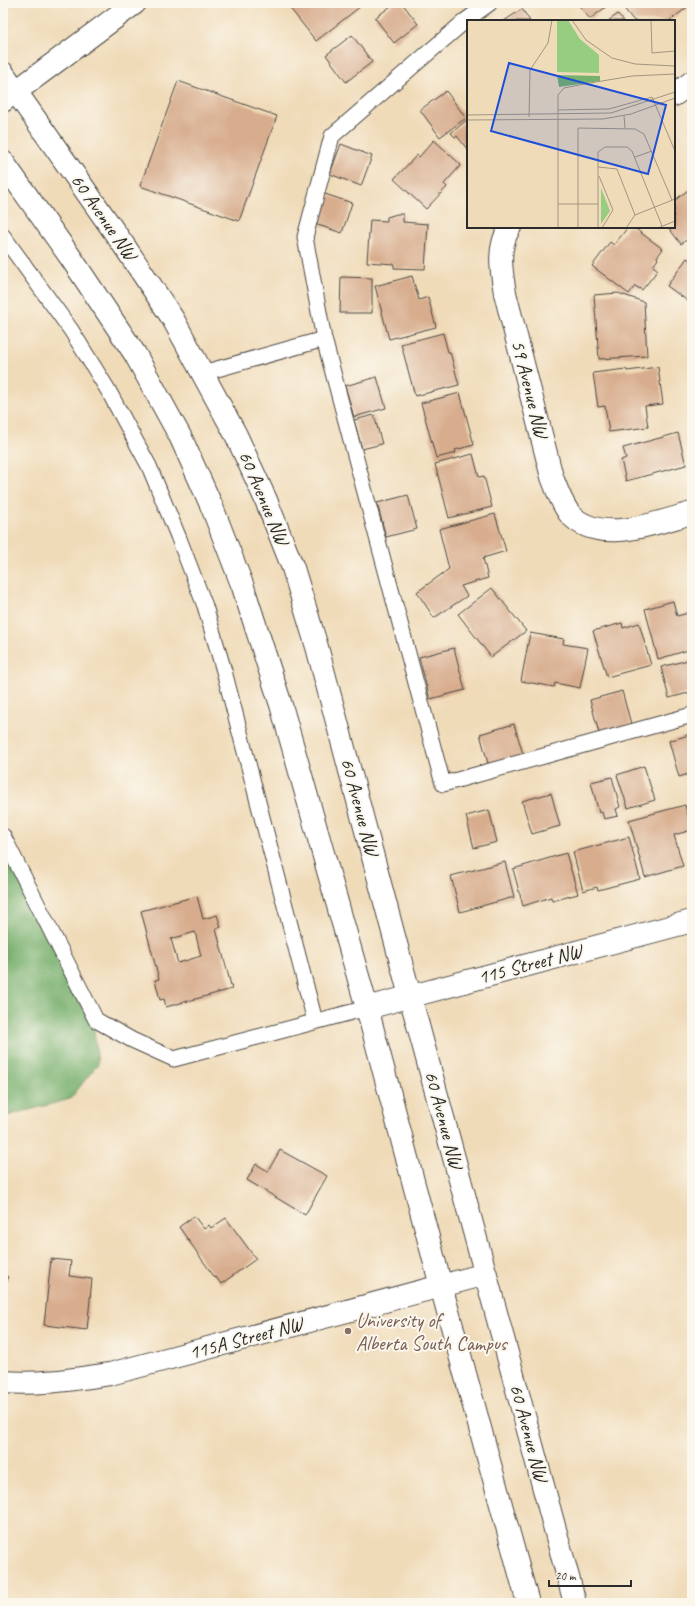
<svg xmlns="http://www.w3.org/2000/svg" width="695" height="1606" font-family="Caveat,sans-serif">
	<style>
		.forest { fill: #78b06e; stroke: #526e4c }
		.building { fill: #d8ad8e; fill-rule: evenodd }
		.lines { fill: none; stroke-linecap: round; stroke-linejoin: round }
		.service-casing { stroke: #494540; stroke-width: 17 }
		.minor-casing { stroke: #494540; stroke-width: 24 }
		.tertiary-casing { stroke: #494540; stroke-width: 24 }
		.service { stroke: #fff; stroke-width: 15 }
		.minor { stroke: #fff; stroke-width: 22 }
		.tertiary { stroke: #fff; stroke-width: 22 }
		.education-dot { fill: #8d6e63; stroke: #fbf7ec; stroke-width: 1.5 }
		.labels { text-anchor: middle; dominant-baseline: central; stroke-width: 4; stroke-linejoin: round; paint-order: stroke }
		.street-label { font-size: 20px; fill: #2b2b2b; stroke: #fbf7ec }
		.education-label { font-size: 20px; fill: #785e54; stroke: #fbf7ec; text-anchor: start }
		.inset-road { fill: none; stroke: #a19580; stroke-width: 1 }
		.view { fill: #1d4ed8; fill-opacity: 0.15; stroke: #1d4ed8; stroke-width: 2 }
		.inset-edge { fill: none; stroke: #2b2b2b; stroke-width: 2 }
	</style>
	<rect width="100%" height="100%" fill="#fbf7ec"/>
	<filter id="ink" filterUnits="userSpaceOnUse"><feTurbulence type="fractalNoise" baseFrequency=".025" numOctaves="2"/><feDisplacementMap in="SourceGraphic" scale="8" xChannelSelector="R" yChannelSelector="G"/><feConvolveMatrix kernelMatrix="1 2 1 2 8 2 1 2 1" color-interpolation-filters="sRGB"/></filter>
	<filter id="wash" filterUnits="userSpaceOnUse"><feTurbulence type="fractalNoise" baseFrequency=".012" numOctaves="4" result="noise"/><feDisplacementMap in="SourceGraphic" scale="16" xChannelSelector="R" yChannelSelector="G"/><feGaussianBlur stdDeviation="0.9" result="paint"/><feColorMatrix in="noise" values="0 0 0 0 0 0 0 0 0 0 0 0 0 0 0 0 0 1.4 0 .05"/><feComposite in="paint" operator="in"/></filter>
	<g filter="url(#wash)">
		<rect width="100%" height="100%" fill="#f0dbb9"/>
		<!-- forest -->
		<path class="forest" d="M 3,838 L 93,1022 L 98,1064 L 70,1099 L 3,1117 Z"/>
		<g id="blocks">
			<!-- building -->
			<path class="building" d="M 294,3 L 358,3 L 361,6 L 316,41 L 289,7 Z
				M 395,3 L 402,3 L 418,24 L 394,43 L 375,18 Z
				M 577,3 L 611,3 L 590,19 Z
				M 628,3 L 687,3 L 689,6 L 669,21 L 634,21 L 623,7 Z
				M 522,9 L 530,21 L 504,21 Z
				M 618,14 L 624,21 L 608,21 Z
				M 352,35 L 372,62 L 346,82 L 326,55 Z
				M 178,81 L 277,116 L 239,221 L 140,186 Z
				M 446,91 L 466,118 L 440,137 L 420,110 Z
				M 468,119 L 468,150 L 457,136 L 455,137 L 451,133 Z
				M 434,140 L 461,165 L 444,184 L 447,187 L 426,209 L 394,179 L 417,155 L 419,157 Z
				M 341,144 L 372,156 L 361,186 L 330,174 Z
				M 692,187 L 692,236 L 681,244 L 668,227 L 674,227 L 674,201 Z
				M 322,193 L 352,203 L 342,233 L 312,223 Z
				M 397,214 L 403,214 L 403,222 L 428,224 L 425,269 L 394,268 L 394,264 L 367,262 L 370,220 L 387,221 L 387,217 Z
				M 628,227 L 633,227 L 663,249 L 657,257 L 658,259 L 653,266 L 658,270 L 642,290 L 635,286 L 629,294 L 592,266 L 610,242 L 614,245 Z
				M 687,258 L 692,262 L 692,304 L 667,286 Z
				M 412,276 L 419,300 L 428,297 L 436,327 L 389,339 L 375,286 Z
				M 341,277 L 372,278 L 372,313 L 340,313 Z
				M 618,293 L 644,302 L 647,356 L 599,359 L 594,295 Z
				M 443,333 L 448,352 L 450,352 L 459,385 L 415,396 L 401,344 Z
				M 658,367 L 663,404 L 645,406 L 648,427 L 609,432 L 605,406 L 598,407 L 593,373 L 626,369 L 627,371 Z
				M 377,377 L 386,408 L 354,417 L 345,386 Z
				M 460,393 L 474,445 L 455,450 L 456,453 L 436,458 L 421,403 Z
				M 374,415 L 382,444 L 362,449 L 354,420 Z
				M 678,433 L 686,465 L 626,481 L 621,460 L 626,458 L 623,448 Z
				M 473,454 L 479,477 L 484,476 L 492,507 L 449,518 L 435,464 Z
				M 408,495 L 417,529 L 386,537 L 377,503 Z
				M 495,514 L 506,551 L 483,558 L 488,578 L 461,586 L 467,596 L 434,618 L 417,592 L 449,569 L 439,529 Z
				M 492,588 L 526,631 L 491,657 L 458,614 Z
				M 673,601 L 677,616 L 692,612 L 692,649 L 658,659 L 645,609 Z
				M 622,623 L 623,628 L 639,623 L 651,665 L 607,677 L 593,631 Z
				M 530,633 L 564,639 L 563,644 L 588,648 L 580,688 L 555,683 L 554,687 L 521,681 Z
				M 454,648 L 465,690 L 430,699 L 419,657 Z
				M 692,659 L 692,692 L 669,698 L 661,667 Z
				M 622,691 L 631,724 L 599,733 L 590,700 Z
				M 514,724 L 524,757 L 489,767 L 480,734 Z
				M 692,734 L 692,773 L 679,777 L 669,741 Z
				M 644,766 L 655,800 L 628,808 L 617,775 Z
				M 612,777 L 620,807 L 616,809 L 618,816 L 604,819 L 602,812 L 599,813 L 591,782 Z
				M 551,793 L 560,826 L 532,834 L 522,801 Z
				M 685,805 L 692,830 L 674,835 L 683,866 L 645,877 L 629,820 Z
				M 489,810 L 497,842 L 474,848 L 466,816 Z
				M 629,837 L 640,879 L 598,890 L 597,887 L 583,891 L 573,852 Z
				M 566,853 L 578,894 L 552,901 L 551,897 L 523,906 L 513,869 Z
				M 505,862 L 514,897 L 460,912 L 451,876 Z
				M 197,896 L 203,919 L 217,915 L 221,927 L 216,929 L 232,989 L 166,1007 L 164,999 L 160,1000 L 155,980 L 159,979 L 141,911 ZM 195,932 L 201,956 L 178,963 L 171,939 Z
				M 280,1150 L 327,1176 L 305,1215 L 247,1180 L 256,1164 L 268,1171 Z
				M 194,1216 L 204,1229 L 209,1225 L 211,1228 L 226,1218 L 256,1259 L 221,1284 L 216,1277 L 215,1278 L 179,1227 Z
				M 51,1259 L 71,1261 L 69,1276 L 92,1279 L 87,1330 L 44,1325 Z
				M 3,1273 L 8,1277 L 3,1286 Z"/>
		</g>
	</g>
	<g filter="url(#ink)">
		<use href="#blocks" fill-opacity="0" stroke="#494540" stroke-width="1"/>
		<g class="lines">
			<defs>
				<path id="service" d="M 490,3 L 465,21 L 332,136 L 305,237 L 324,339 L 443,784 L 692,715
					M 3,236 L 71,330 L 108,390 L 149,466 L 178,536 L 205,606 L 224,671 L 315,1021
					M 203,373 L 324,339
					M 3,836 L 96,1020 L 132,1040 L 174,1059 L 367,1008"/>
				<path id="minor" d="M 674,95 L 692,82
					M 510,227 C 497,247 501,270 505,293 L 552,477 C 557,490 561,502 569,513 C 598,547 657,522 692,513
					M 410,996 L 575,1603
					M 3,1382 C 39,1385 75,1379 110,1374 L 486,1274
					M 528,1603 L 441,1286 L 367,1008 L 692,921"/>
				<path id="tertiary" d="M 3,73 L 125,247 L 173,319 L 236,435 L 266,500 L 293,568 L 317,647 L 410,996
					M 3,101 L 135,3
					M 3,162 L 71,258 L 135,354 L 181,438 L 212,507 L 243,587 L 281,705 L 367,1008"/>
			</defs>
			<!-- service casing -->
			<use href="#service" class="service-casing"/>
			<!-- minor casing -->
			<use href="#minor" class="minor-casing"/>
			<!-- tertiary casing -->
			<use href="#tertiary" class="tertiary-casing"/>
			<!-- service -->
			<use href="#service" class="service"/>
			<!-- minor -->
			<use href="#minor" class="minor"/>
			<!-- tertiary -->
			<use href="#tertiary" class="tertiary"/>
		</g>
	</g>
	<!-- markers -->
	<circle class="education-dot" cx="348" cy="1331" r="4"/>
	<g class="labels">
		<!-- street labels -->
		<g class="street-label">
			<text transform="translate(104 217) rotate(55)">60 Avenue NW</text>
			<text transform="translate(530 389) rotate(76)">59 Avenue NW</text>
			<text transform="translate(264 498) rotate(67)">60 Avenue NW</text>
			<text transform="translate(360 807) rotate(75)">60 Avenue NW</text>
			<text transform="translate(530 964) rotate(-15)">115 Street NW</text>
			<text transform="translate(444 1120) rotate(75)">60 Avenue NW</text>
			<text transform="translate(246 1338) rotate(-15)">115A Street NW</text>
			<text transform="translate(529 1433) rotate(75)">60 Avenue NW</text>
		</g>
		<!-- education labels -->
		<g class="education-label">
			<text x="356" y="1320">University of<tspan x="356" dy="23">Alberta South Campus</tspan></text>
		</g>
	</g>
	<!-- overview -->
	<g transform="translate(467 20)">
		<rect width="208" height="208" fill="#f0dbb9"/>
		<path d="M 90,0 L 101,0 L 113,19 L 132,35 L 132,53 L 90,52 ZM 134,168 L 143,191 L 134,204 Z" fill="#96cd80"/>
		<path d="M 90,55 L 133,56 L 133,61 L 92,67 Z" fill="#78b06e"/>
		<path class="inset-road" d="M 105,0 L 119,20 L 145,38 L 168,44 L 208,46M 184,0 L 185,33 L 208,31M 91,90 L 142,89 L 185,77 L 208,131M 0,95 L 144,93 L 208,72M 157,96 L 158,108M 62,97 L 63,50 L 81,23 L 85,0M 0,100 L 136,99 L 164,94 L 208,78M 168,137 L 185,131M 131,147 L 150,149 L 168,195M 132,156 L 146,190 L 135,208M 91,184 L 131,184M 91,208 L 91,75 L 97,68 L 117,64 L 165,56 L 208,54M 111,208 L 111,108 L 168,109 L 177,114 L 205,180M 131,208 L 131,132 L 138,127 L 160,127 L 165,131 L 195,206M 159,208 L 168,195 L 208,179M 191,208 L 208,201"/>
		<path class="view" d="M 42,43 L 199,85 L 181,154 L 24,111 Z"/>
		<rect width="208" height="208" class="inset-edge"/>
	</g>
	<!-- margin -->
	<rect width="695" height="1606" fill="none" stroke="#fbf7ec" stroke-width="16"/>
	<!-- scale -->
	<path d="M549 1580v6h82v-6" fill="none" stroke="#2b2b2b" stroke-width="2"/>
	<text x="555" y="1580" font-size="12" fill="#2b2b2b" stroke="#fbf7ec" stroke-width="3" paint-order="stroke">20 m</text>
</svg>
